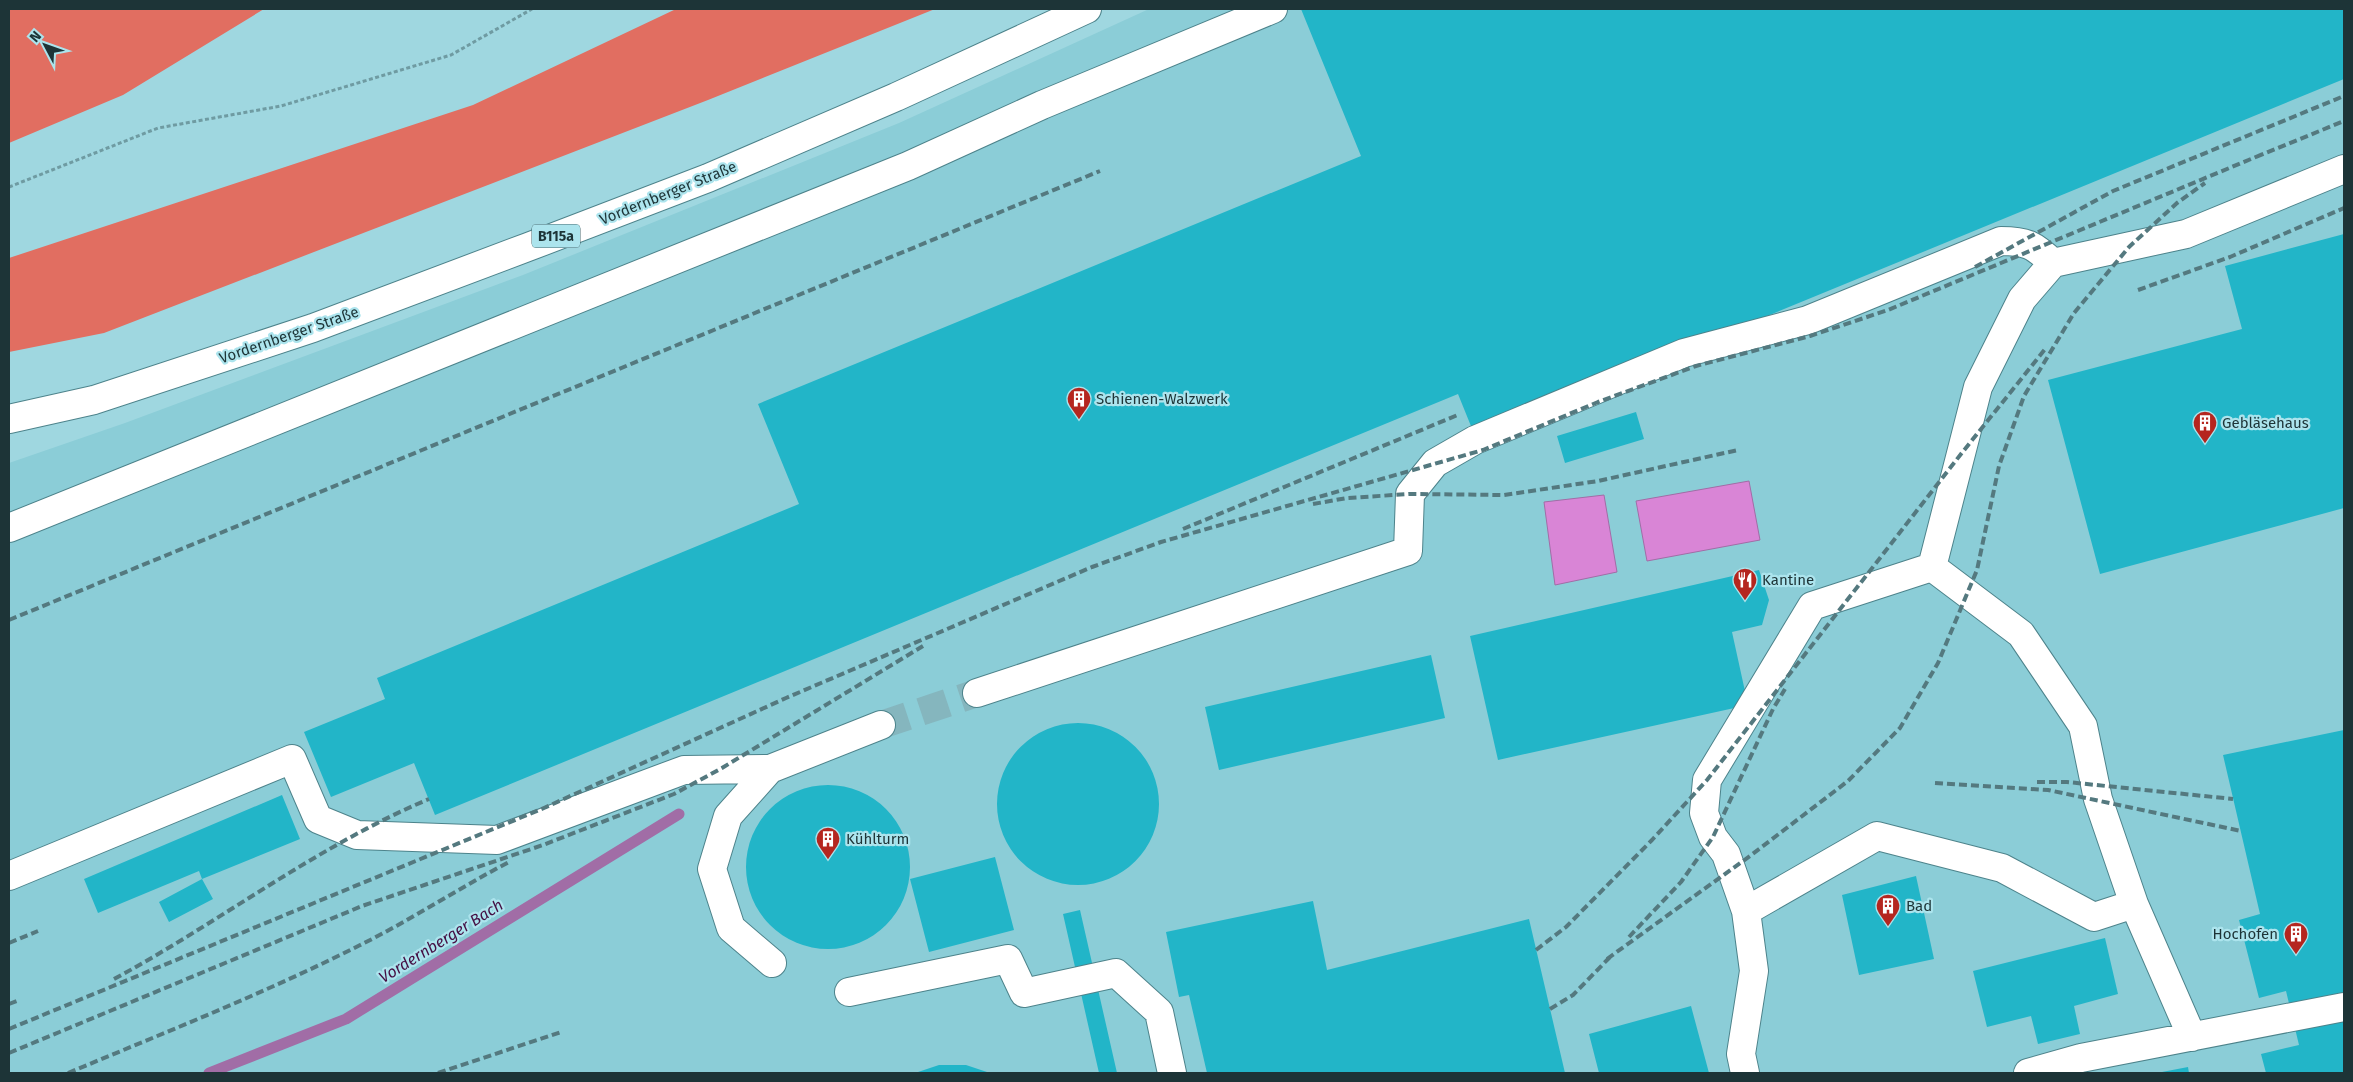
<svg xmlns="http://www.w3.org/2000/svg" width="2353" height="1082" font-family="'Fira Sans',sans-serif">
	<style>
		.built { fill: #8bcdd7 }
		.forest { fill: #e16e61 }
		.water { fill: #d985d6; stroke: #a16da6 }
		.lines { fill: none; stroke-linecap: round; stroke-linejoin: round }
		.stream { stroke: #a16da6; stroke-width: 11 }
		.building { fill: #22b5c8 }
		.minor-tunnel { stroke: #85b6be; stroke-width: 28; stroke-dasharray: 28 14; stroke-linecap: butt }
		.minor-casing { stroke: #4d838b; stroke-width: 30 }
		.major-casing { stroke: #4d838b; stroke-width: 30 }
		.path { stroke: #6f9ba2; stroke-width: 3; stroke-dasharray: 4 2.5; stroke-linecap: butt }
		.minor { stroke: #fff; stroke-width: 28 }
		.major { stroke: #fff; stroke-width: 28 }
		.rail { stroke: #54797f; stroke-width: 4; stroke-dasharray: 8 4; stroke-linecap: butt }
		.labels { text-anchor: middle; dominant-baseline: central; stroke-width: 4.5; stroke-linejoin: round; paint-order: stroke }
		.shield { fill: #ace4ed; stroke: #48696e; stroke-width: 1 }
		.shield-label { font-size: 14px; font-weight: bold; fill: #1d3437 }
		.street-label { font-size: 15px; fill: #1d3437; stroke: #ace4ed }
		.poi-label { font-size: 15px; fill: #1d3437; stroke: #ace4ed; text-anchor: start }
		.water-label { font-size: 16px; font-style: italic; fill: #440f43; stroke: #ace4ed }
	</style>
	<rect width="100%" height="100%" fill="#9fd7e0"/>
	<!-- built -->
	<path class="built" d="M 1149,9 L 2344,9 L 2344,1073 L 9,1073 L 9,463 L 125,423 L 523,275 L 899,123 Z"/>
	<!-- forest -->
	<path class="forest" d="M 9,9 L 264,9 L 123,95 L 9,143 Z
		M 676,9 L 935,9 L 708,100 L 104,333 L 9,352 L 9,258 L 473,105 Z"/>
	<!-- water -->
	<path class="water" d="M 1749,481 L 1760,540 L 1647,561 L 1636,501 Z
		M 1604,495 L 1617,572 L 1555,585 L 1544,502 Z"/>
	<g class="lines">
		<!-- stream -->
		<path class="stream" d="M 209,1073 L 346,1019 L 679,814"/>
	</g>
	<!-- building -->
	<path class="building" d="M 1301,9 L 2344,9 L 2344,79 L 1475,436 L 1458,394 L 435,815 L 414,763 L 331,797 L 304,732 L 385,699 L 377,678 L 799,504 L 758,404 L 1361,156 Z
		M 2344,234 L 2344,508 L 2100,574 L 2048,380 L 2242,329 L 2225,266 Z
		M 1636,412 L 1644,439 L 1565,463 L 1557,436 Z
		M 1759,570 L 1769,600 L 1762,625 L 1732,632 L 1748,705 L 1498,760 L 1470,636 Z
		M 1431,655 L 1445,718 L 1219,770 L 1205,707 Z
		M997 804a81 81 0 1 1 162 0a81 81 0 1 1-162 0Z
		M 2344,730 L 2344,1073 L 2266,1073 L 2261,1054 L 2299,1045 L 2286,991 L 2259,998 L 2239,920 L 2260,914 L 2223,755 Z
		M746 867a82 82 0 1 1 164 0a82 82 0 1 1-164 0Z
		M 282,795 L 300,839 L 202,879 L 199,871 L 98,913 L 84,879 Z
		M 995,857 L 1014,930 L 929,952 L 910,879 Z
		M 1916,876 L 1934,959 L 1859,975 L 1842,895 Z
		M 202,879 L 213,899 L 169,922 L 159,902 Z
		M 1313,901 L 1327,970 L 1529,919 L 1565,1073 L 1207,1073 L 1189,995 L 1179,997 L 1166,932 Z
		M 1080,910 L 1117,1073 L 1099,1073 L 1063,914 Z
		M 2105,938 L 2118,994 L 2074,1006 L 2080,1034 L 2038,1044 L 2031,1016 L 1987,1027 L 1973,971 Z
		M 1691,1006 L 1709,1073 L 1599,1073 L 1589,1034 Z
		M 939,1065 L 966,1065 L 990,1073 L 915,1073 Z
		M 2188,1067 L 2189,1073 L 2162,1073 L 2162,1072 Z"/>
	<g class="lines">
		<!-- minor-tunnel -->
		<path class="minor-tunnel" d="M 881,725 L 977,693"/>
		<defs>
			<path id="minor" d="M 9,528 L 908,166 L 1042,105 L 1273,9
				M 977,693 L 1408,551 L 1410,494 L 1435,463 L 1475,440 L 1684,353 L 1808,320 L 2001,241 C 2027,241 2034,245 2053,263 L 2186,234 L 2344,169
				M 770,769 L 728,816 L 712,869 L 731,928 L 772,963
				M 9,876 L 292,759 L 318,819 L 357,835 L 497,840 L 684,770 L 770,769 L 881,725
				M 2134,904 L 2192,1037
				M 1746,911 L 1877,836 L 2002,868 L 2094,917 L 2134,904 L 2098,799 L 2083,726 L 2021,634 L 1932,567
				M 849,992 L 1008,959 L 1024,993 L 1116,973 L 1159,1012 L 1172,1073
				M 1745,1073 L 1741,1054 L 1754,971 L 1746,911 L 1726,854 L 1713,837 L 1704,813 L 1707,780 L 1812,606 L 1932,567 L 1978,387 L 2022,299 L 2053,263
				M 2028,1073 L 2081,1058 L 2344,1007"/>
			<path id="major" d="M 9,419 L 94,400 L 313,328 L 528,247 L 708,178 L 896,97 L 1087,9"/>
		</defs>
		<!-- minor casing -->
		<use href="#minor" class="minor-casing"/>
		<!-- major casing -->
		<use href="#major" class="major-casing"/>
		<!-- path -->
		<path class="path" d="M 9,187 L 158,128 L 281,106 L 451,55 L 532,9"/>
		<!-- minor -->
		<use href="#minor" class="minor"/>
		<!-- major -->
		<use href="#major" class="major"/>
		<!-- rail -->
		<path class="rail" d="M 2256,157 L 2344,121
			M 1975,267 L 2113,191 L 2344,96
			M 2138,290 L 2230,257 L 2344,208
			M 1313,504 L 1347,498 L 1410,494 L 1504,495 L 1598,481 L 1738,450
			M 1183,529 L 1460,414
			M 9,620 L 1100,171
			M 2037,782 L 2067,782 L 2233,799
			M 1935,783 L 2048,790 L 2241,831
			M 1629,937 L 1681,882 L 1713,837 L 1773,709 L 1785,689
			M 9,943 L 38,931
			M 1536,950 L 1566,927 L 1652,840 L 1707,780 L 1961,454 L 2046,348
			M 1607,959 L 1750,856 L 1848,781 L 1900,728 L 1938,663 L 1977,570 L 1999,466 L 2024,396 L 2074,313 L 2129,247 L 2177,203 L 2205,183
			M 114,979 C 220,922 317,846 429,799
			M 9,1004 L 17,1001
			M 1550,1009 L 1573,995 L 1612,955
			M 9,1029 L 544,808 L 786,698 L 1092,567 L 1161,542 L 1483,450 L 1598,402 L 1696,366 L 1810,336 L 1888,310 L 2263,154
			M 9,1053 L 362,906 L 543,845 L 674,794 L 722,768 L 923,646
			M 68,1073 C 171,1030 275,989 374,938 C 420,914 463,886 509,862
			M 438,1073 L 561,1032"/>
	</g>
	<!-- icons -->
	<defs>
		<symbol id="building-pin" viewBox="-11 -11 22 30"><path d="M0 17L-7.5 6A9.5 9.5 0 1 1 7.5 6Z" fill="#b5261f" stroke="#ace4ed"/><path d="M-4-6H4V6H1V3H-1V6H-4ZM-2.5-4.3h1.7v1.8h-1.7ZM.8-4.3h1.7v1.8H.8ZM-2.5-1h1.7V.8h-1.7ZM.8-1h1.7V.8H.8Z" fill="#fff"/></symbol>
		<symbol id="restaurant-pin" viewBox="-11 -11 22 30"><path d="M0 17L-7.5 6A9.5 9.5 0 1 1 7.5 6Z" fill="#b5261f" stroke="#ace4ed"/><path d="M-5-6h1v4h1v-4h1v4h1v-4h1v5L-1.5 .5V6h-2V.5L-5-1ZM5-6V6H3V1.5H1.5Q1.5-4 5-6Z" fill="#fff"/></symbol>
	</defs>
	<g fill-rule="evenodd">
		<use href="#building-pin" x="1065" y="385" width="28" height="38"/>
		<use href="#building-pin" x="2191" y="409" width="28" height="38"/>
		<use href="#restaurant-pin" x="1731" y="566" width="28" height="38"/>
		<use href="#building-pin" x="814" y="825" width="28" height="38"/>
		<use href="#building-pin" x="1874" y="892" width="28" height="38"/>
		<use href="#building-pin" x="2282" y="920" width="28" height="38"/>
	</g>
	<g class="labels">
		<!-- shield labels -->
		<rect class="shield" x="532" y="224.5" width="48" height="23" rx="4"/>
		<g class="shield-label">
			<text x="556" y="236">B115a</text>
		</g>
		<!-- street labels -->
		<g class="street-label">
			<text transform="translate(668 193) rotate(-22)">Vordernberger Straße</text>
			<text transform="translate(289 335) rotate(-19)">Vordernberger Straße</text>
		</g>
		<!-- poi labels -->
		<g class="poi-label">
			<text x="1096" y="399">Schienen-Walzwerk</text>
			<text x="2222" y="423">Gebläsehaus</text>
			<text x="1762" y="580">Kantine</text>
			<text x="846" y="839">Kühlturm</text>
			<text x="1906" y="906">Bad</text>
			<text x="2278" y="934" text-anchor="end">Hochofen</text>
		</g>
		<!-- water labels -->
		<g class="water-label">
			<text transform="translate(441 941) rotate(-32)">Vordernberger Bach</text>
		</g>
	</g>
	<!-- border -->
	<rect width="2353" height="1082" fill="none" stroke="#1d3437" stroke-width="20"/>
	<!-- north arrow -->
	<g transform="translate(45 45) rotate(311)" stroke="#ace4ed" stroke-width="4" paint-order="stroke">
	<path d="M0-4L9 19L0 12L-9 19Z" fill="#1d3437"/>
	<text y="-8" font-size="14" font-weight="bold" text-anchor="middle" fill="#1d3437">N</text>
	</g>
</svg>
